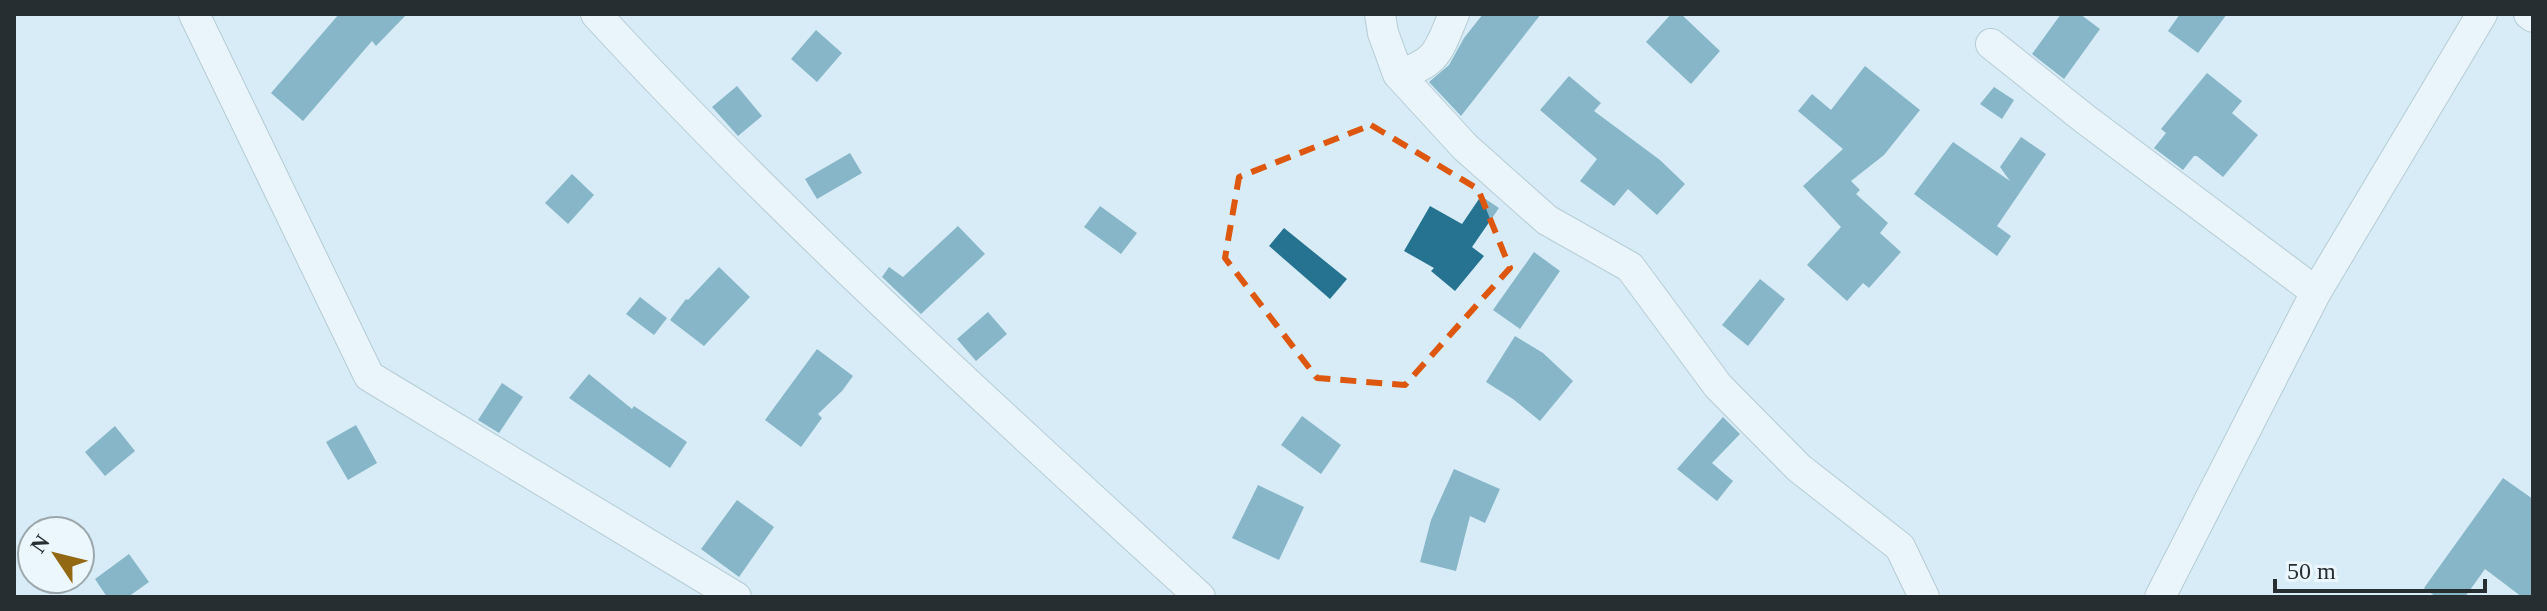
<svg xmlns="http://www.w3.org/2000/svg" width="2547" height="611" font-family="Georgia,serif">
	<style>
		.building { fill: #267391 }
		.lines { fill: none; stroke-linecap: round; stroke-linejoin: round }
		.minor-casing { stroke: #8fa3ac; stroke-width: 32 }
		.minor { stroke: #fff; stroke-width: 30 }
		.marked { fill: none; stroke: #de570e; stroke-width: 6; stroke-dasharray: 16 10; stroke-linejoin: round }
	</style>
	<rect width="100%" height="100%" fill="#d7ecf6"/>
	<!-- building -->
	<path class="building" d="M 339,14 L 407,14 L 376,46 L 372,41 L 303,121 L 271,93 Z
		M 1483,14 L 1541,14 L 1461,116 L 1429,82 L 1449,65 L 1464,38 Z
		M 1671,14 L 1681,14 L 1720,51 L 1691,84 L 1646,42 Z
		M 2061,14 L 2080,14 L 2100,29 L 2064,79 L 2032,54 Z
		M 2180,14 L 2227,14 L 2198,53 L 2168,31 Z
		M 816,30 L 842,53 L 817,82 L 791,59 Z
		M 1865,66 L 1920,110 L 1884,155 L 1851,181 L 1860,190 L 1856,194 L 1888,223 L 1880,233 L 1901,252 L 1869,288 L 1863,283 L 1847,301 L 1807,265 L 1841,227 L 1803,186 L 1843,149 L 1798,111 L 1812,94 L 1831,110 Z
		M 2207,73 L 2242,101 L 2232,113 L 2258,135 L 2223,177 L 2197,156 L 2194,156 L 2183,170 L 2154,148 L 2166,133 L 2161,129 Z
		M 1569,76 L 1601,103 L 1594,111 L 1660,160 L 1685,184 L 1657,215 L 1628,189 L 1614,206 L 1580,181 L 1597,159 L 1540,110 Z
		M 737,86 L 762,116 L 738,136 L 712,107 Z
		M 1994,87 L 2014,100 L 2002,119 L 1980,104 Z
		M 2021,137 L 2046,154 L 1997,226 L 2011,236 L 1997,256 L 1914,194 L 1953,142 L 2010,181 L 2000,167 Z
		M 850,153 L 862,173 L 817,199 L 805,179 Z
		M 572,174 L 594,195 L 568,224 L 545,203 Z
		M 1481,196 L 1499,208 L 1472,247 L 1484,256 L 1455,291 L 1431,271 L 1434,268 L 1404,251 L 1430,206 L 1462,224 Z
		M 1100,206 L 1137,233 L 1121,254 L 1084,227 Z
		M 958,226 L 985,254 L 921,314 L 882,277 L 889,267 L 903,277 Z
		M 1284,228 L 1347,279 L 1330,299 L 1269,246 Z
		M 1534,252 L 1560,271 L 1520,329 L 1493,310 Z
		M 719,267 L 750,297 L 704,346 L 670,320 L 686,299 L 688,300 Z
		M 1760,279 L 1785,299 L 1748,346 L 1722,325 Z
		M 640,297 L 667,318 L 654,335 L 626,314 Z
		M 988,312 L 1007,334 L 976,361 L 957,339 Z
		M 1515,336 L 1543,353 L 1573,381 L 1540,421 L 1513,399 L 1486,382 Z
		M 817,349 L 853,376 L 842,391 L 818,414 L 822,418 L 801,447 L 765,420 Z
		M 589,374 L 632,409 L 634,406 L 687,442 L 670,468 L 569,398 Z
		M 502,383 L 523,397 L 499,433 L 478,420 Z
		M 1302,416 L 1341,445 L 1321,474 L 1281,445 Z
		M 1723,417 L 1740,434 L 1712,463 L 1733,481 L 1717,501 L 1677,469 Z
		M 356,425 L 377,463 L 348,480 L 326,442 Z
		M 115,426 L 135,451 L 105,476 L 85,452 Z
		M 1454,469 L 1500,489 L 1485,523 L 1470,516 L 1456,571 L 1420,562 L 1431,520 Z
		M 2503,478 L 2533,499 L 2533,597 L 2522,597 L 2485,569 L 2465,597 L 2436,597 L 2424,588 Z
		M 1258,485 L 1304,507 L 1279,560 L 1232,538 Z
		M 737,500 L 774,527 L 739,577 L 701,549 Z
		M 129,554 L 149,582 L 128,597 L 107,597 L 95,579 Z"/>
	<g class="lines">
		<defs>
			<path id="minor" d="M 194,14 L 369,376 L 736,597
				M 596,14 C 785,220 994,408 1200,597
				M 1380,14 L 1383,33 L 1398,74 L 1465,147 L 1547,220 L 1630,267 L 1718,386 L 1799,468 L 1900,547 L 1924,597
				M 2529,14 L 2533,17
				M 1991,44 L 2085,119 L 2316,292
				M 1398,74 C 1438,64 1439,49 1454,14
				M 2160,597 L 2316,292 L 2482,14"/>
		</defs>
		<!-- minor casing -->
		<use href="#minor" class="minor-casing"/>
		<!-- minor -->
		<use href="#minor" class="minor"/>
	</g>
	<!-- marked area -->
	<path d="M0 0H2547V611H0ZM 1371,125 L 1478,189 L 1510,268 L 1405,385 L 1317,378 L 1225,258 L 1239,177 Z" fill="#d7ecf6" fill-opacity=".55" fill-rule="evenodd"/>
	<path class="marked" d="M 1371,125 L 1478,189 L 1510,268 L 1405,385 L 1317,378 L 1225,258 L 1239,177 Z"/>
	<!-- border -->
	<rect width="2547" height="611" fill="none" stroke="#262e32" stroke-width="32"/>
	<!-- north arrow -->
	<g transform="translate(56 555) rotate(305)"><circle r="38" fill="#ebf7fd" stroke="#9ca7ac" stroke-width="2"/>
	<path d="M0-6L14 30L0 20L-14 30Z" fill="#936813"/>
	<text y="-12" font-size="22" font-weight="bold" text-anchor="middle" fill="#262e32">N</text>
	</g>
	<!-- scale -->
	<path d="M2275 579v12h210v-12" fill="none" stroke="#262e32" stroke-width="4"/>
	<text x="2287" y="579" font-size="24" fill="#262e32" stroke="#ebf7fd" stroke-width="6" paint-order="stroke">50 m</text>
</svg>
